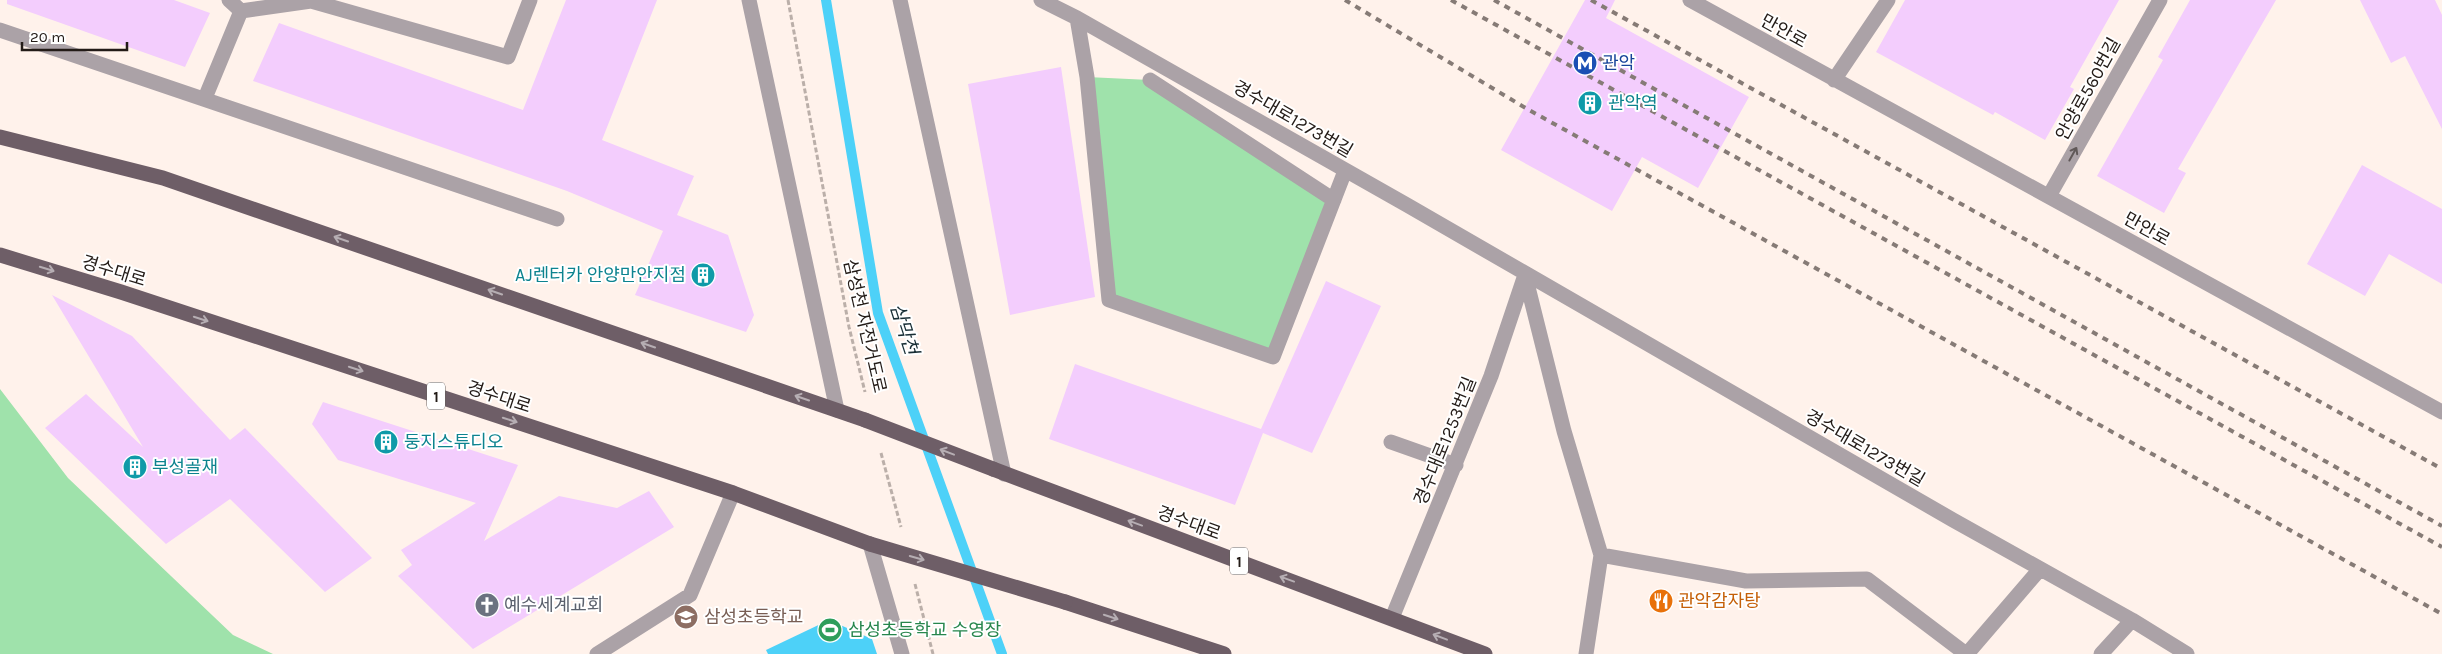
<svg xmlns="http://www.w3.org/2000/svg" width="2442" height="654" font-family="Karla,'Noto Sans KR',sans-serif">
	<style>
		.green { fill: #9fe2ab }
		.water { fill: #4dd1f8 }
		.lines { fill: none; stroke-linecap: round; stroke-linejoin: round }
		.stream { stroke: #4dd1f8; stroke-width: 10 }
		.building { fill: #f3cdfd }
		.path { stroke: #bbafa9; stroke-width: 3; stroke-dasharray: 5 2.5; stroke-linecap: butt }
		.minor { stroke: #aba2a7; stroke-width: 15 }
		.major { stroke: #6e5e67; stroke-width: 15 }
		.rail { stroke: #867b76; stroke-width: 4; stroke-dasharray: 6 6; stroke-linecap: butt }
		.major-bridge { stroke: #6e5e67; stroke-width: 15 }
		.oneway { stroke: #605858 }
		.oneway2 { stroke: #b6aeb3 }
		.labels { text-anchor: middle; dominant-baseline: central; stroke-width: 4; stroke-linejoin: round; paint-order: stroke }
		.shield { fill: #fff; stroke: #655f5d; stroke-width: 1 }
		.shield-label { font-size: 16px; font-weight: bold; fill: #231b17 }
		.street-label { font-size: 18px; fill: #231b17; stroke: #fff }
		.transit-label { font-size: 18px; fill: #164399; stroke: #fff; text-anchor: start }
		.culture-label { font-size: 18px; fill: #0d838f; stroke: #fff; text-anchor: start }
		.food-label { font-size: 18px; fill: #c56008; stroke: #fff; text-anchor: start }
		.worship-label { font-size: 18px; fill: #5b616d; stroke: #fff; text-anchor: start }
		.education-label { font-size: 18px; fill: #785e54; stroke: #fff; text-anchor: start }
		.leisure-label { font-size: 18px; fill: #27864d; stroke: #fff; text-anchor: start }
		.water-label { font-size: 19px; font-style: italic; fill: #182e35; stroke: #fff }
	</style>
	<rect width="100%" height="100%" fill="#fff2eb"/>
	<!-- green -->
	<path class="green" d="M 1087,77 L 1150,80 L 1334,200 L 1273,357 L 1109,300 Z
		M 0,389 L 68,478 L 233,635 L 273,654 L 0,654 Z"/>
	<!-- water -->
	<path class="water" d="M 829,620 L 872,639 L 877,654 L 768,654 L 766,650 Z"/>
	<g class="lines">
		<!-- stream -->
		<path class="stream" d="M 826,0 L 878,313 L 1002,654"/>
	</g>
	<!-- building -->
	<path class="building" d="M 7,0 L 174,0 L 210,13 L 185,67 L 7,4 Z
		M 566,0 L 657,0 L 602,140 L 694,176 L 677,215 L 728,235 L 754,315 L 746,332 L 635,295 L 663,231 L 567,191 L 253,81 L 279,23 L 523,110 Z
		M 1585,0 L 1615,0 L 1606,18 L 1749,97 L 1698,188 L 1642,157 L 1612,211 L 1501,150 Z
		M 1905,0 L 2119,0 L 2070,87 L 2074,89 L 2045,140 L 1995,112 L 1993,115 L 1876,52 Z
		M 2190,0 L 2276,0 L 2178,169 L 2186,173 L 2164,213 L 2097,176 L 2163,60 L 2158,57 Z
		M 2360,0 L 2435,0 L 2442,15 L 2442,129 L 2405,56 L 2391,63 Z
		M 1061,67 L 1095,297 L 1010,315 L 968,84 Z
		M 2362,165 L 2442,209 L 2442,284 L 2389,254 L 2365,296 L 2307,264 Z
		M 1326,281 L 1381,306 L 1312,453 L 1263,433 L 1235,505 L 1049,439 L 1075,364 L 1261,429 Z
		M 52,295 L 132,336 L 230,440 L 245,428 L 372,558 L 325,592 L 230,499 L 166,544 L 45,428 L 86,394 L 143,447 Z
		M 323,402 L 518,465 L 484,541 L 559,496 L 617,508 L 649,491 L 674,527 L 473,649 L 398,576 L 412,565 L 401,550 L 476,503 L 338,460 L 312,424 Z"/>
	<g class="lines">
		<!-- path -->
		<path class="path" d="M 788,0 L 849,327 L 865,392
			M 881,453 L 901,527
			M 915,584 L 933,654"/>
		<!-- minor -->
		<path class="minor" d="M 229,0 L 241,11 L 311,1 L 508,57 L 530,0
			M 749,0 L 837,410
			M 900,0 L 1004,474
			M 1041,0 L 1077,18 L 1407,205 L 1953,520 L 2132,620 L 2187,654
			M 1690,0 L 2442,412
			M 1077,18 L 1087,77 L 1109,300 L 1273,357 L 1345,171
			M 0,30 L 557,219
			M 1150,80 L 1334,200
			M 1834,80 L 1888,0
			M 205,98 L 241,11
			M 2049,196 L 2160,0
			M 1525,275 L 1564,431 L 1601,555 L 1586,654
			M 1391,442 L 1456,465
			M 870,544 L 902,654
			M 1601,555 L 1746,581 L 1867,579 L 1966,654
			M 1392,618 L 1491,376 L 1525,275
			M 597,654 L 690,595 L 733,493
			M 1967,654 L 2040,569
			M 2101,654 L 2132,620"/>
		<!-- major -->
		<path class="major" d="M 0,137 L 163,178 L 865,420
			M 0,255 L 121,292 L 733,493 L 870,544
			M 993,469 L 1485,654
			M 1065,602 L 1224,654"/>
		<!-- rail -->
		<path class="rail" d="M 1345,0 L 1529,110 L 2442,614
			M 1451,0 L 2442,547
			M 1494,0 L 2442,526
			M 1591,0 L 2442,469"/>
		<!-- major-bridge -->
		<path class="major-bridge" d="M 865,420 L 993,469
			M 870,544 L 1065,602"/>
	</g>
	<!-- one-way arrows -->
	<defs><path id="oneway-shaft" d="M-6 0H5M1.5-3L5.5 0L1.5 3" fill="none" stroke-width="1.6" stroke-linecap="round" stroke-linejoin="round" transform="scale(1.25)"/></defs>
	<use class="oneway" href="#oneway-shaft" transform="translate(2073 154) rotate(-61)"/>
	<g class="oneway2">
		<use href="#oneway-shaft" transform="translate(341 239) rotate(-161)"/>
		<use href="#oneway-shaft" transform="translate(47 269) rotate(17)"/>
		<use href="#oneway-shaft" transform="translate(495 292) rotate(-161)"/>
		<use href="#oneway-shaft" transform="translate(201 319) rotate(18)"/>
		<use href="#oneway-shaft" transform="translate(648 345) rotate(-161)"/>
		<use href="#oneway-shaft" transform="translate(356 369) rotate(18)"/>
		<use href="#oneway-shaft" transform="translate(802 398) rotate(-161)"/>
		<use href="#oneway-shaft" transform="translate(510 420) rotate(18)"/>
		<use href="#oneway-shaft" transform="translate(947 452) rotate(-159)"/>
		<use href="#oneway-shaft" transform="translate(1135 523) rotate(-160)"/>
		<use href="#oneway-shaft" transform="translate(917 558) rotate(16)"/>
		<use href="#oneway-shaft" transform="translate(1287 579) rotate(-160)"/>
		<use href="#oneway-shaft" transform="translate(1111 617) rotate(18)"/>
		<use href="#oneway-shaft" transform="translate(1440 637) rotate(-159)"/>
	</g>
	<!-- icons -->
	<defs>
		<symbol id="metro-disc" viewBox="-11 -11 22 22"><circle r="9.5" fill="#1a4fb4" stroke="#fff"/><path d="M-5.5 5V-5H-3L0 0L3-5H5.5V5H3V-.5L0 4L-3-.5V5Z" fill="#fff"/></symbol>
		<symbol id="building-disc" viewBox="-11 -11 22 22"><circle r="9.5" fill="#0f9aa8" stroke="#fff"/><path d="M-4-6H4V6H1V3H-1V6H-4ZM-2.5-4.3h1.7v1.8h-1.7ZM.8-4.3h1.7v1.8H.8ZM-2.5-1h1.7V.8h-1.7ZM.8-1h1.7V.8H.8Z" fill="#fff"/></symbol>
		<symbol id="restaurant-disc" viewBox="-11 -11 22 22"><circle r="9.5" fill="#e8710a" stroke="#fff"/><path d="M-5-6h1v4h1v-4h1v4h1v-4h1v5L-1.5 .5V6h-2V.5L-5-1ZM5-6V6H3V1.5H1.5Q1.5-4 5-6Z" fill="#fff"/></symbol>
		<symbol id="church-disc" viewBox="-11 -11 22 22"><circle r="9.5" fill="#6b7280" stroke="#fff"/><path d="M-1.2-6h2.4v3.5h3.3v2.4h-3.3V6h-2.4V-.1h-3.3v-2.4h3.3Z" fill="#fff"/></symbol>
		<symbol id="school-disc" viewBox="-11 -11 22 22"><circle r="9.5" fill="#8d6e63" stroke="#fff"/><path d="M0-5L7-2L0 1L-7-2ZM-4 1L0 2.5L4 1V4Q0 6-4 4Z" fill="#fff"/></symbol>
		<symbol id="stadium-disc" viewBox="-11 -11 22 22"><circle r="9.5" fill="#2e9e5b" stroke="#fff"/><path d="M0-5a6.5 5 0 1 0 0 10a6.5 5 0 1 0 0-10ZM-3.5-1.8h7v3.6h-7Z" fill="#fff"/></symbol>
	</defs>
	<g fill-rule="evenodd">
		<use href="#metro-disc" x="1571" y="49" width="28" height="28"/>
		<use href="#building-disc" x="1576" y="89" width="28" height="28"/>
		<use href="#building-disc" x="689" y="261" width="28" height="28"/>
		<use href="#building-disc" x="372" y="428" width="28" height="28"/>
		<use href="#building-disc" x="121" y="453" width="28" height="28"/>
		<use href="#restaurant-disc" x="1647" y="587" width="28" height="28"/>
		<use href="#church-disc" x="473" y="591" width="28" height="28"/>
		<use href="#school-disc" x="672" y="603" width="28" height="28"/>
		<use href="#stadium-disc" x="816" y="616" width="28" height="28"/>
	</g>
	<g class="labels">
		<!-- shield labels -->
		<g class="shield">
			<rect x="427" y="382.5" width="18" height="27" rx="4"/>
			<rect x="1230" y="547.5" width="18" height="27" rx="4"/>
		</g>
		<g class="shield-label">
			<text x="436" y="396">1</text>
			<text x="1239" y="561">1</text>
		</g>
		<!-- street labels -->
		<g class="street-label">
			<text transform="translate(1784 31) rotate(29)">만안로</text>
			<text transform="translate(2088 89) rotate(-61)">안양로560번길</text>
			<text transform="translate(1293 119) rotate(30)">경수대로1273번길</text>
			<text transform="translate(2147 229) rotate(29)">만안로</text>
			<text transform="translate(114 271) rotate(17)">경수대로</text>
			<text transform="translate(865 326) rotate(77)">삼성천 자전거도로</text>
			<text transform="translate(499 397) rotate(18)">경수대로</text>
			<text transform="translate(1445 441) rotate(-68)">경수대로1253번길</text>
			<text transform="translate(1865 448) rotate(30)">경수대로1273번길</text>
			<text transform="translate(1189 523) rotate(20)">경수대로</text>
		</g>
		<!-- transit labels -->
		<g class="transit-label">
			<text x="1602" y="63">관악</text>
		</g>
		<!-- culture labels -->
		<g class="culture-label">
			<text x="1608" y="103">관악역</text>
			<text x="686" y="275" text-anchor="end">AJ렌터카 안양만안지점</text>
			<text x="404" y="442">둥지스튜디오</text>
			<text x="152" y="467">부성골재</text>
		</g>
		<!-- food labels -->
		<g class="food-label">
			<text x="1678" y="601">관악감자탕</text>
		</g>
		<!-- worship labels -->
		<g class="worship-label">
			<text x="504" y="605">예수세계교회</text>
		</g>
		<!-- education labels -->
		<g class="education-label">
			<text x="704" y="617">삼성초등학교</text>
		</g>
		<!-- leisure labels -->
		<g class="leisure-label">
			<text x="848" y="630">삼성초등학교 수영장</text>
		</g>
		<!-- water labels -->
		<g class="water-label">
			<text transform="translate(904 329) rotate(72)">삼막천</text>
		</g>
	</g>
	<!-- scale -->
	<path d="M22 42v8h105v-8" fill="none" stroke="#231b17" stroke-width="2.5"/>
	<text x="30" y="42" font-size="15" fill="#231b17" stroke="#ffffff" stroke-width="4" paint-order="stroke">20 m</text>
</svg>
